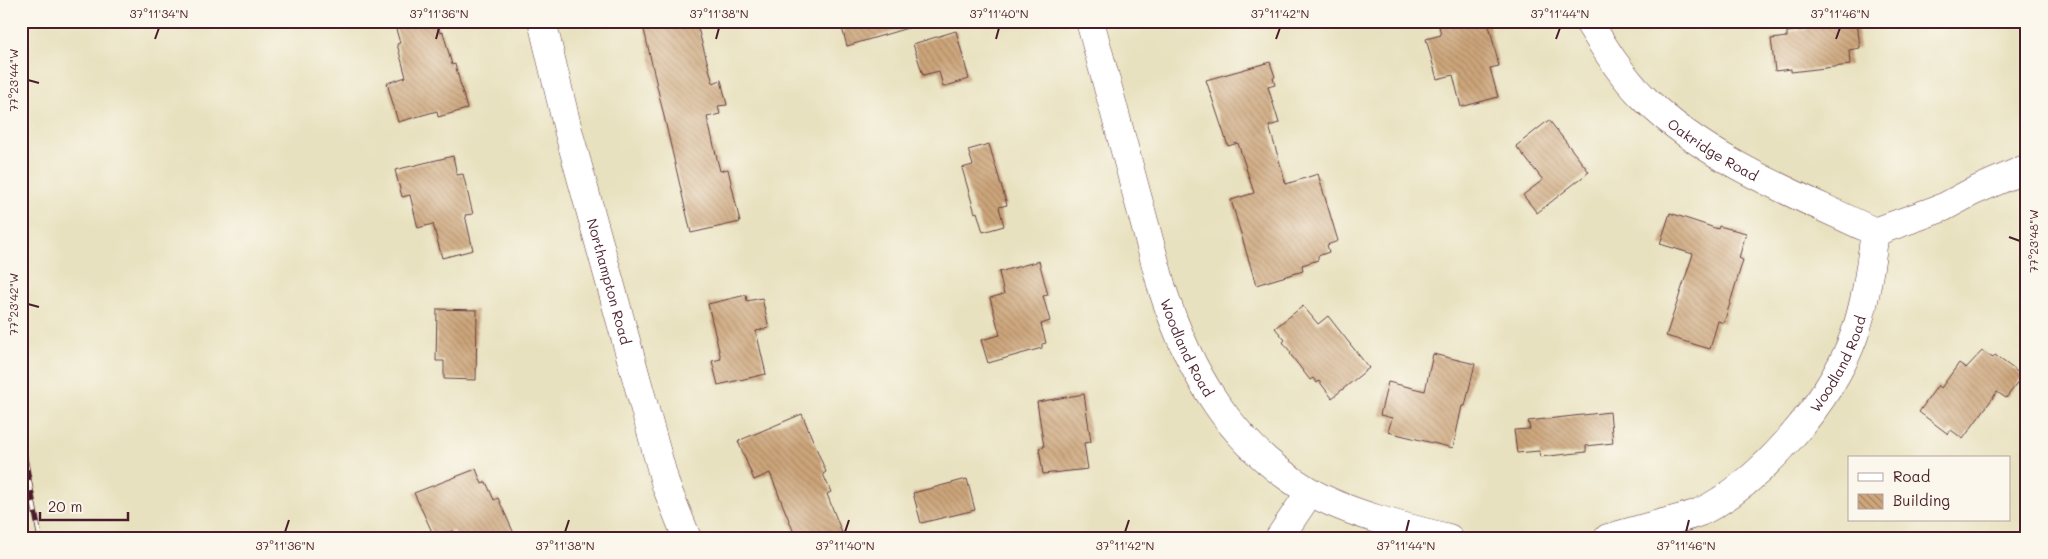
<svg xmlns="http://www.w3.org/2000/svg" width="2048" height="559" font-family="Mali,sans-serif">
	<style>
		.building { fill: url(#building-back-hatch) }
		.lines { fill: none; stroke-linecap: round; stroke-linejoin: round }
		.street-casing { stroke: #623c41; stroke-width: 29 }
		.street { stroke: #fff; stroke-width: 28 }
		.rail-casing { stroke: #4a1f2b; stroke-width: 5.5 }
		.rail { stroke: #fbf7ec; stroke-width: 4; stroke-dasharray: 11; stroke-linecap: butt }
		.ticks { fill: none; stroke: #4a1f2b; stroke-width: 2 }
		.labels { text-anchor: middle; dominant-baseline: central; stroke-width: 5; stroke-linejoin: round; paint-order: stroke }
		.street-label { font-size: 14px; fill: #4a1f2b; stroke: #fbf7ec }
		.neatline { fill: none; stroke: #4a1f2b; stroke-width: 2 }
		.ticks-label { font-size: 12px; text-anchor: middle; fill: #4a1f2b }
	</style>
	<defs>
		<pattern id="building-back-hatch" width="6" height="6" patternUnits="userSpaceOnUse" patternTransform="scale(1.25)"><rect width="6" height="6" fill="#cca57a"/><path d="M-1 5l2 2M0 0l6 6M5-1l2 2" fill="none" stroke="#a88664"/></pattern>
	</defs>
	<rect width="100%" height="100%" fill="#fbf7ec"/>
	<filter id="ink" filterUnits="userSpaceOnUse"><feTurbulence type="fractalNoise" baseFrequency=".02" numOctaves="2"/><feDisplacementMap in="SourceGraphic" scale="10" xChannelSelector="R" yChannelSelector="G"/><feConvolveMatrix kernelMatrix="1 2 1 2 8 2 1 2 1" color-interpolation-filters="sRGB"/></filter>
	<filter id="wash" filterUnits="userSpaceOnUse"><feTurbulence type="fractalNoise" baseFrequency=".0096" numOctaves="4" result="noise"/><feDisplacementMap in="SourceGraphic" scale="20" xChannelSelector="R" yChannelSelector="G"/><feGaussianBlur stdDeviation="1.12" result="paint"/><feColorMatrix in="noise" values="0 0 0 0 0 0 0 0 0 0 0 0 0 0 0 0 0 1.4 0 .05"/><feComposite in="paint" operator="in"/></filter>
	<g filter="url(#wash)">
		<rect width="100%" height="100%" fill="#e8e1bf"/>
		<g id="blocks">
			<!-- building -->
			<path class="building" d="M 413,21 L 437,21 L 440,33 L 443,32 L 452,65 L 455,64 L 467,109 L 438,117 L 437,111 L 398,122 L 387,83 L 406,77 L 397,44 L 400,43 L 395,26 Z
				M 642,21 L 696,21 L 713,83 L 721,80 L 727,105 L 718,106 L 720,114 L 707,117 L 720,171 L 728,169 L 740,222 L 691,233 Z
				M 840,21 L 910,21 L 911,27 L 847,46 Z
				M 1438,21 L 1488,21 L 1499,66 L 1490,68 L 1498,97 L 1461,107 L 1453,75 L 1437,79 L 1426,39 L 1441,35 Z
				M 1807,21 L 1857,21 L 1860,48 L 1849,50 L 1850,65 L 1791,72 L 1791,69 L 1775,71 L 1771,39 L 1787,37 L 1787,32 L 1808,29 Z
				M 956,31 L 969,79 L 943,87 L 939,71 L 923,75 L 913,44 Z
				M 1270,62 L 1275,77 L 1273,78 L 1275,85 L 1268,87 L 1279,123 L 1269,126 L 1286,184 L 1318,174 L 1338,241 L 1327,245 L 1329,252 L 1318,256 L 1318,260 L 1302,265 L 1303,271 L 1256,285 L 1231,200 L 1254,193 L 1238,143 L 1228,146 L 1206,80 Z
				M 1549,120 L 1589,172 L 1537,213 L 1523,195 L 1543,180 L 1516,146 Z
				M 989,144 L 1007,205 L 999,207 L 1004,226 L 983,232 L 977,212 L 975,213 L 962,168 L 973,165 L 968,150 Z
				M 453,156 L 457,175 L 463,174 L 473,214 L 465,215 L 473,250 L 442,258 L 433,224 L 418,228 L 410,195 L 402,197 L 395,170 Z
				M 1670,213 L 1718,229 L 1719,226 L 1746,233 L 1739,258 L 1743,260 L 1724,323 L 1718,321 L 1710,349 L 1666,336 L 1693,254 L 1660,244 Z
				M 1039,261 L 1048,295 L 1043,296 L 1050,321 L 1041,324 L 1046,343 L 1042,344 L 1042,348 L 988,363 L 981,340 L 1000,335 L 990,298 L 1004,294 L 999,272 Z
				M 746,295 L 747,301 L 762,298 L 769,328 L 756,331 L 766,374 L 718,385 L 712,361 L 721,359 L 708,304 Z
				M 1303,306 L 1318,324 L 1328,316 L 1369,368 L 1332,398 L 1319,381 L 1317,383 L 1313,378 L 1310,380 L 1290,354 L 1291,353 L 1283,342 L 1285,340 L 1275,328 Z
				M 437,309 L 477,310 L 476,380 L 444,379 L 444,361 L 436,361 Z
				M 1982,351 L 1993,358 L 1995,355 L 2023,376 L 2006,398 L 1997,392 L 1963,439 L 1951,430 L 1948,434 L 1919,412 L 1938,385 L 1941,388 L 1959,363 L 1966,368 Z
				M 1433,354 L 1475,364 L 1465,406 L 1462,406 L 1453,448 L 1388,432 L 1392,418 L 1380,415 L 1388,382 L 1425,391 Z
				M 1084,394 L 1091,442 L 1084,443 L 1088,469 L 1043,474 L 1039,448 L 1044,447 L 1037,402 Z
				M 1610,412 L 1613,443 L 1586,446 L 1586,452 L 1540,457 L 1539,451 L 1517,453 L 1514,430 L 1530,429 L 1528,421 Z
				M 802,414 L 826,472 L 823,474 L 831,492 L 827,494 L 844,538 L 796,538 L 770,473 L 754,480 L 738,441 Z
				M 476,469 L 482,484 L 486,482 L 494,500 L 498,498 L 516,538 L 457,538 L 454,531 L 433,534 L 414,493 Z
				M 967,479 L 975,510 L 921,523 L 913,493 Z"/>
		</g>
	</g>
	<g filter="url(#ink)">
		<use href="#blocks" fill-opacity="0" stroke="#623c41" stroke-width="1"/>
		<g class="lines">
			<defs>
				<g id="street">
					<path id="s1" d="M 542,21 L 568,130 L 666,486 L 687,538"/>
					<path id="s2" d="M 1090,21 L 1162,288 C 1189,372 1231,445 1309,491 C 1346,513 1407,528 1449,538"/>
					<path id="s3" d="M 1588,21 C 1605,49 1622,77 1646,100 C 1710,162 1796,194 1875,232"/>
					<path d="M 1279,538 L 1310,492"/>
					<path id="s4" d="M 1608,538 C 1629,532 1650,526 1670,521 C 1680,518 1691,516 1700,512 C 1761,483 1831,400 1854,336 C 1866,302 1870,267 1875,232 L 1944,207 L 1972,192 L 2027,168"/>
				</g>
			</defs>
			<!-- street casing -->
			<use href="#street" class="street-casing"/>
			<!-- street -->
			<use href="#street" class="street"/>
			<defs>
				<path id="rail" d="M 21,437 L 40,538"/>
			</defs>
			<!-- rail casing -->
			<use href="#rail" class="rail-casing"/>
			<!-- rail -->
			<use href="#rail" class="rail"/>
		</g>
	</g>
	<!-- ticks -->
	<path class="ticks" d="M 155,39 L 159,28M 436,39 L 439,28M 716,39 L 719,28M 996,39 L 999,28M 1276,39 L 1280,28M 1556,39 L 1560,28M 1836,39 L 1840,28M 28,80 L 39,83M 2009,237 L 2020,241M 28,304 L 39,307M 285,532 L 289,520M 565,532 L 569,520M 845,532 L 849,520M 1125,532 L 1129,520M 1406,532 L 1409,520M 1686,532 L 1689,520"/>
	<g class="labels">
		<!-- street labels -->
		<g class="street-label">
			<text stroke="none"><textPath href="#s3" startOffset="182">Oakridge Road</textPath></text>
			<text stroke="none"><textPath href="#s1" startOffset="269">Northampton Road</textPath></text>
			<text stroke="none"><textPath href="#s2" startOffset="341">Woodland Road</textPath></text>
			<text stroke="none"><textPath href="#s4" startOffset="302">Woodland Road</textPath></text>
		</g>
	</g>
	<!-- margin -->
	<rect width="2048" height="559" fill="none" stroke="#fbf7ec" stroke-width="55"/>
	<!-- legend -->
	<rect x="1848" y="456" width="162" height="65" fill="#fbf7ec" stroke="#b4a19f"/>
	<rect x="1858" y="473" width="25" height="8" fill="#ffffff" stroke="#b4a19f"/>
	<text x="1893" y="482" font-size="15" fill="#4a1f2b">Road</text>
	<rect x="1858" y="494" width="25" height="15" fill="url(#building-back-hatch)" stroke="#b4a19f"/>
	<text x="1893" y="506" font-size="15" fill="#4a1f2b">Building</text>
	<!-- scale -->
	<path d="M40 512v8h88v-8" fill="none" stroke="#4a1f2b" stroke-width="2.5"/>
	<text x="48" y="512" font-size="15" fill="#4a1f2b" stroke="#fbf7ec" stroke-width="4" paint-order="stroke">20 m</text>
	<rect x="28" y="28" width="1992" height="504" class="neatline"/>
	<g class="ticks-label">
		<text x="159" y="18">37°11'34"N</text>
		<text x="439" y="18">37°11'36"N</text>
		<text x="719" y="18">37°11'38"N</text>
		<text x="999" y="18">37°11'40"N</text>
		<text x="1280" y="18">37°11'42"N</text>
		<text x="1560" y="18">37°11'44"N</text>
		<text x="1840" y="18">37°11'46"N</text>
		<text transform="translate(14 80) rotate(-90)" y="4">77°23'44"W</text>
		<text transform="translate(2034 241) rotate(-90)" y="4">77°23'48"W</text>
		<text transform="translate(14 304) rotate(-90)" y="4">77°23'42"W</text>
		<text x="285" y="550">37°11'36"N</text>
		<text x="565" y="550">37°11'38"N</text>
		<text x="845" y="550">37°11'40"N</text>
		<text x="1125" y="550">37°11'42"N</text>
		<text x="1406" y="550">37°11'44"N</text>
		<text x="1686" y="550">37°11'46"N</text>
	</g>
</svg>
